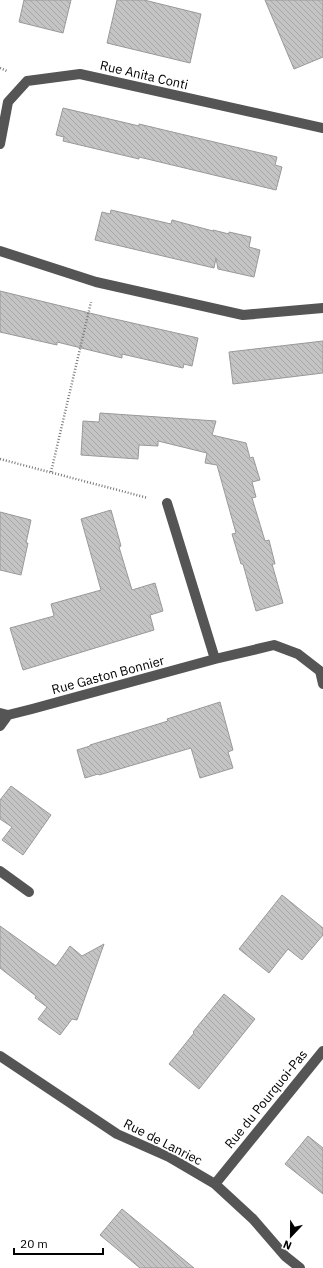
<svg xmlns="http://www.w3.org/2000/svg" width="323" height="1268" font-family="'IBM Plex Sans',sans-serif">
	<style>
		.building { fill: url(#building-back-hatch); stroke: #999 }
		.lines { fill: none; stroke-linecap: round; stroke-linejoin: round }
		.path { stroke: #777; stroke-width: 2.5; stroke-dasharray: 1 2; stroke-linecap: butt }
		.minor { stroke: #555; stroke-width: 10 }
		.labels { text-anchor: middle; dominant-baseline: central; stroke-width: 4; stroke-linejoin: round; paint-order: stroke }
		.street-label { font-size: 13px; fill: #000; stroke: #fff }
	</style>
	<defs>
		<pattern id="building-back-hatch" width="6" height="6" patternUnits="userSpaceOnUse"><rect width="6" height="6" fill="#c4c4c4"/><path d="M-1 5l2 2M0 0l6 6M5-1l2 2" fill="none" stroke="#a7a7a7"/></pattern>
	</defs>
	<rect width="100%" height="100%" fill="#fff"/>
	<!-- building -->
	<path class="building" d="M 24,0 L 71,0 L 63,33 L 19,22 Z
		M 117,0 L 144,0 L 201,14 L 190,63 L 107,43 Z
		M 265,0 L 323,0 L 323,57 L 294,69 Z
		M 63,108 L 139,126 L 139,124 L 277,157 L 275,165 L 282,167 L 276,190 L 139,157 L 139,159 L 63,141 L 64,137 L 56,135 Z
		M 111,210 L 171,224 L 172,220 L 213,231 L 213,230 L 229,234 L 229,232 L 251,237 L 249,247 L 260,250 L 254,277 L 218,269 L 216,258 L 214,268 L 95,240 L 102,212 L 110,214 Z
		M 0,291 L 106,317 L 198,338 L 192,366 L 184,364 L 183,368 L 122,354 L 122,358 L 57,342 L 57,345 L 0,332 Z
		M 323,341 L 323,373 L 233,384 L 229,352 Z
		M 100,413 L 216,421 L 212,435 L 246,443 L 250,458 L 253,457 L 260,480 L 252,482 L 256,497 L 252,498 L 265,541 L 269,540 L 275,564 L 272,564 L 283,603 L 256,611 L 243,564 L 241,564 L 232,534 L 236,533 L 217,465 L 205,463 L 207,453 L 158,441 L 158,446 L 139,445 L 138,459 L 81,455 L 83,421 L 99,422 Z
		M 111,510 L 121,546 L 119,547 L 132,590 L 155,583 L 163,611 L 150,615 L 154,630 L 23,670 L 10,628 L 54,616 L 51,604 L 101,590 L 81,519 Z
		M 0,512 L 31,520 L 26,543 L 28,543 L 21,575 L 0,570 Z
		M 220,702 L 233,750 L 228,752 L 233,768 L 200,778 L 191,748 L 99,775 L 98,774 L 85,778 L 77,750 L 90,746 L 90,745 L 168,721 L 167,719 Z
		M 11,786 L 51,815 L 23,855 L 2,840 L 12,827 L 0,819 L 0,800 Z
		M 282,895 L 323,928 L 323,935 L 302,960 L 288,949 L 269,973 L 239,949 Z
		M 0,926 L 56,966 L 70,946 L 82,956 L 104,944 L 77,1020 L 72,1019 L 60,1035 L 38,1019 L 47,1007 L 35,998 L 36,996 L 0,968 Z
		M 224,994 L 255,1019 L 199,1089 L 169,1064 L 194,1033 L 193,1032 Z
		M 308,1136 L 323,1148 L 323,1194 L 285,1164 Z
		M 122,1209 L 194,1268 L 140,1268 L 100,1235 Z"/>
	<g class="lines">
		<!-- path -->
		<path class="path" d="M 0,68 L 7,71
			M 0,459 L 148,498
			M 51,472 L 91,302"/>
		<!-- minor -->
		<path class="minor" d="M 0,144 L 8,102 L 27,81 L 80,74 L 323,128
			M 0,251 L 96,282 L 243,315 L 323,308
			M 167,503 L 215,659
			M 0,713 L 8,715 L 32,709 L 215,659 L 274,645 L 298,654 L 320,671 L 323,684
			M 0,726 L 8,715
			M 0,871 L 29,892
			M 0,1056 L 117,1134 L 169,1157 L 215,1184 L 253,1219 L 285,1256 L 300,1268
			M 215,1184 L 323,1051"/>
	</g>
	<g class="labels">
		<!-- street labels -->
		<g class="street-label">
			<text transform="translate(144 75) rotate(13)">Rue Anita Conti</text>
			<text transform="translate(108 675) rotate(-15)">Rue Gaston Bonnier</text>
			<text transform="translate(266 1099) rotate(-51)">Rue du Pourquoi-Pas</text>
			<text transform="translate(163 1142) rotate(27)">Rue de Lanriec</text>
		</g>
	</g>
	<!-- north arrow -->
	<g transform="translate(291 1236) rotate(202)" stroke="#ffffff" stroke-width="3" paint-order="stroke">
	<path d="M0-3L7 15L0 10L-7 15Z" fill="#000000"/>
	<text y="-6" font-size="11" font-weight="bold" text-anchor="middle" fill="#000000">N</text>
	</g>
	<!-- scale -->
	<path d="M14 1248v6h89v-6" fill="none" stroke="#000000" stroke-width="2"/>
	<text x="20" y="1248" font-size="12" fill="#000000" stroke="#ffffff" stroke-width="3" paint-order="stroke">20 m</text>
</svg>
